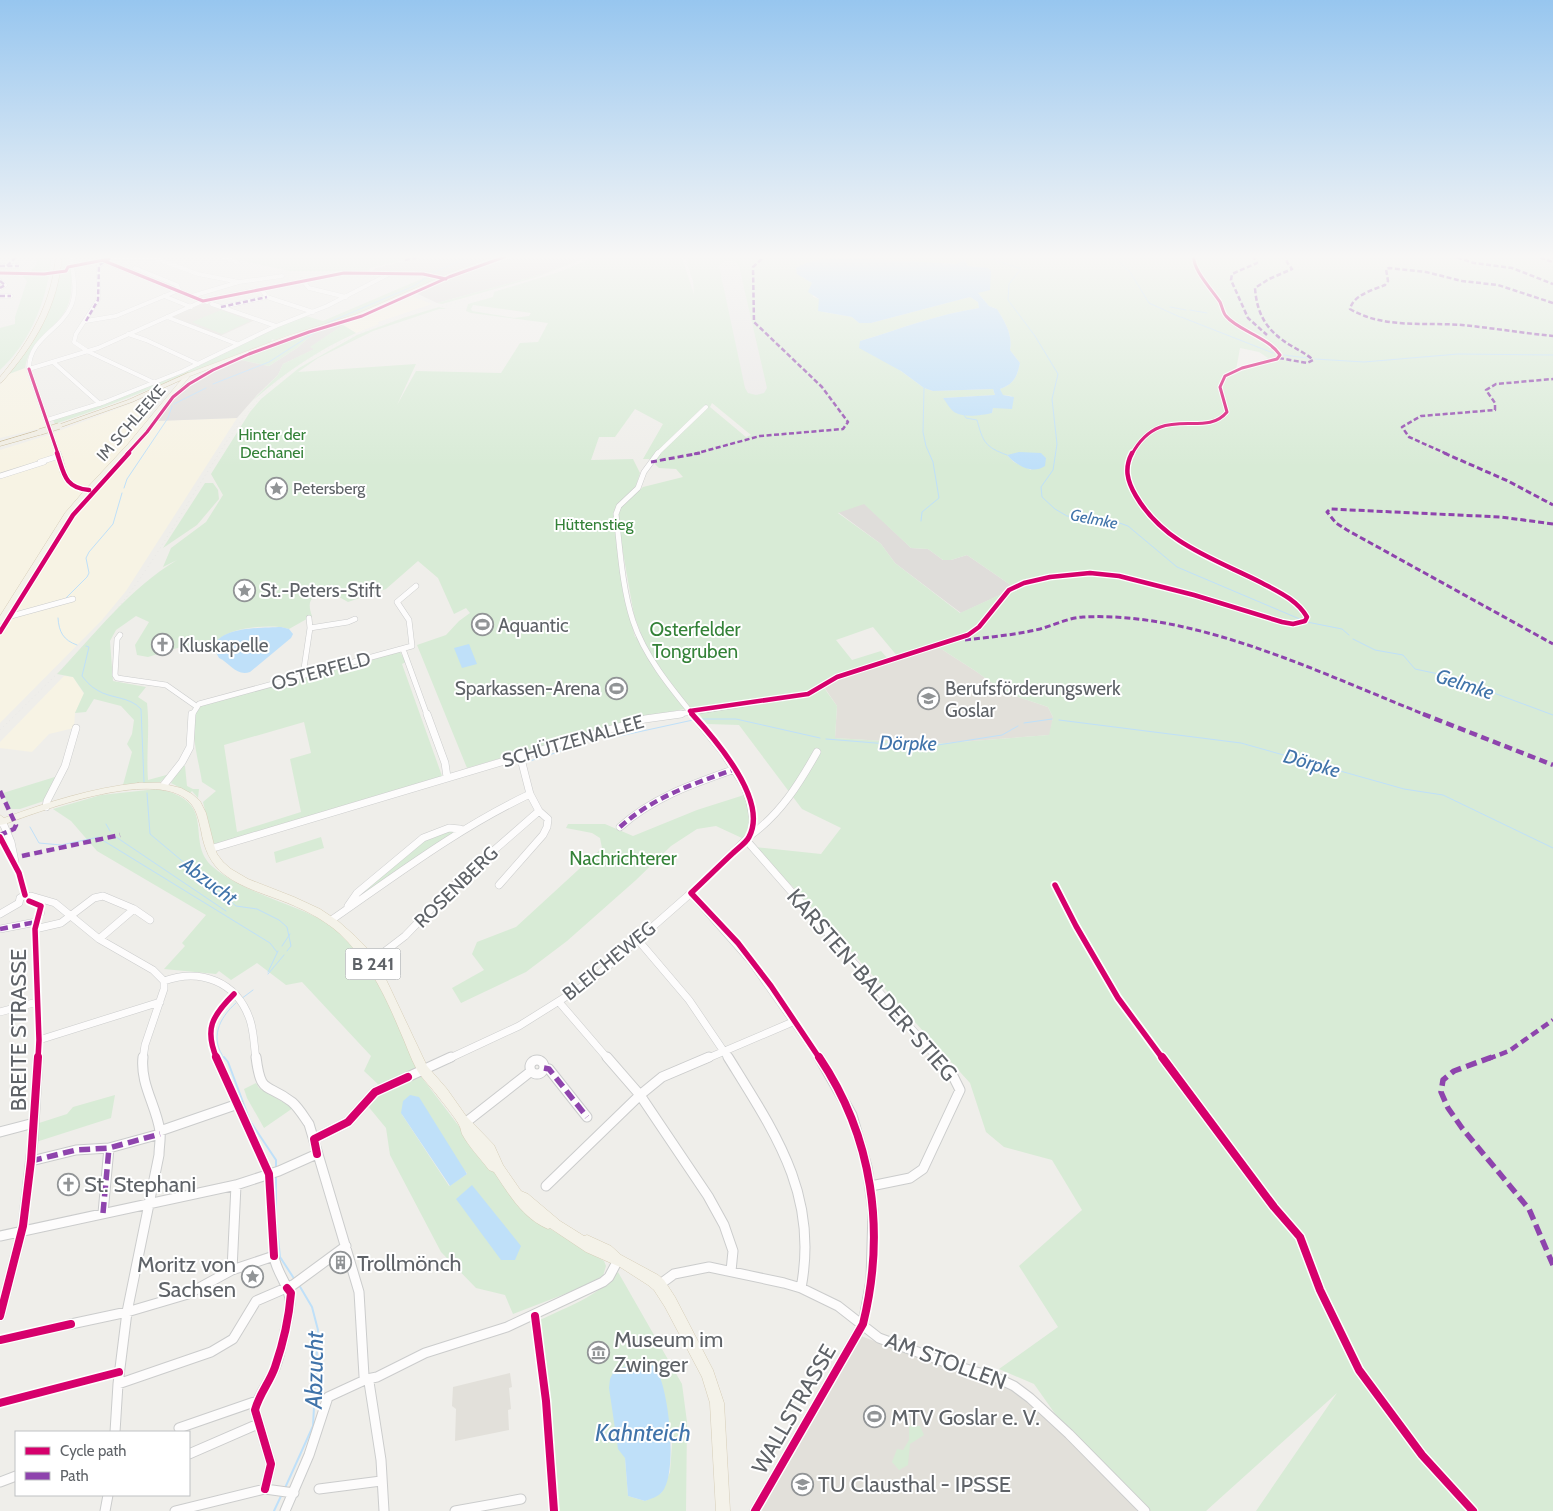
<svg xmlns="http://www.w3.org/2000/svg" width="1553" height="1511" font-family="Cabin,sans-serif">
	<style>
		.commercial { fill: #f7f3e4 }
		.industrial { fill: #dfddda }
		.education { fill: #e2e0da }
		.green { fill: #d8ebd6; fill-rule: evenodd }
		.water { fill: #bfe0f9 }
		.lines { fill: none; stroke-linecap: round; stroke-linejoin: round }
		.stream-far1 { stroke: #bfe0f9; stroke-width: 1 }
		.stream { stroke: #bfe0f9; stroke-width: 2 }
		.runway { fill: #eae9e7; fill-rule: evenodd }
		.minor-far3-casing { stroke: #cbcccc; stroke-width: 4.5 }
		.minor-far2-casing { stroke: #cbcccc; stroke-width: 6 }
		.minor-far1-casing { stroke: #cbcccc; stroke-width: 8 }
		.minor-casing { stroke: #cbcccc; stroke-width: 11 }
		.major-casing { stroke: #d7ceb8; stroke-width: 1 }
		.highway-casing { stroke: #c8b996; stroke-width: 1 }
		.minor-far3 { stroke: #fdfcfc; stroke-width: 4 }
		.minor-far2 { stroke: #fdfcfc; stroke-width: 5 }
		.minor-far1 { stroke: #fdfcfc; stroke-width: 7 }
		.minor { stroke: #fdfcfc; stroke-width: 9 }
		.major { fill: #f4f2e9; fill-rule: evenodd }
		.highway { fill: #f0ede3; fill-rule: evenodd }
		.rail { stroke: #e4e4e4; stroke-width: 1; stroke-dasharray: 0.5 4; stroke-linecap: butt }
		.highway-bridge-casing { stroke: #c8b996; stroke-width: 7; stroke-linecap: butt }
		.highway-bridge { stroke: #f0ede3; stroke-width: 6 }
		.quiet-far3 { stroke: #8e44ad; stroke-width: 2.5; stroke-dasharray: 5 2.5; stroke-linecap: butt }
		.quiet-far2 { stroke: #8e44ad; stroke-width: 3; stroke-dasharray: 6 3; stroke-linecap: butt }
		.quiet-far1 { stroke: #8e44ad; stroke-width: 4.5; stroke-dasharray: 8 4.5; stroke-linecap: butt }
		.quiet { stroke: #8e44ad; stroke-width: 5.5; stroke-dasharray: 11 5.5; stroke-linecap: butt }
		.cycleway-far3-casing { stroke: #fff; stroke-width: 5 }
		.cycleway-far2-casing { stroke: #fff; stroke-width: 7 }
		.cycleway-far1-casing { stroke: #fff; stroke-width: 9 }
		.cycleway-casing { stroke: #fff; stroke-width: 11 }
		.cycleway-far3 { stroke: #d6006c; stroke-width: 3 }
		.cycleway-far2 { stroke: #d6006c; stroke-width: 4.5 }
		.cycleway-far1 { stroke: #d6006c; stroke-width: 5.5 }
		.cycleway { stroke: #d6006c; stroke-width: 8 }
		.labels { text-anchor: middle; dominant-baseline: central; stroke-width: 4; stroke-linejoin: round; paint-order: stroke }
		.far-street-label { font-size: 16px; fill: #5f6368; stroke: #fff }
		.far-park-label { font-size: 16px; fill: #348238; stroke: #fff }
		.far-poi-label { font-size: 16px; fill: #5f6368; stroke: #fff; text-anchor: start }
		.far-water-label { font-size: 16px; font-style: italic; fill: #4174aa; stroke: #fff }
		.shield { fill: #fff; stroke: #8f9295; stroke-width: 1 }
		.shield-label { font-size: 18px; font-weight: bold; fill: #5f6368 }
		.poi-label { font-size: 19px; fill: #5f6368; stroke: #fff; text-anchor: start }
		.park-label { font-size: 19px; fill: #348238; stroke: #fff }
		.street-label { font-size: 19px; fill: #5f6368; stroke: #fff }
		.water-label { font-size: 20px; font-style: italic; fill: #4174aa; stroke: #fff }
		.near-street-label { font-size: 22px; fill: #5f6368; stroke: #fff }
		.near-poi-label { font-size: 22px; fill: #5f6368; stroke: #fff; text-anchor: start }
		.near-water-label { font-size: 24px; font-style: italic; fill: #4174aa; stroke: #fff }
	</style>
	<rect width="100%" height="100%" fill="#efeeea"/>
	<!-- commercial -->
	<path class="commercial" d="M 411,296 L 432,304 L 378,322 L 379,324 L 356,333 L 343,325 Z
		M 25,368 L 46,427 L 0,438 L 0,385 L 9,374 Z
		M 159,393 L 163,395 L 147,418 L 157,421 L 237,418 L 126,591 L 102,620 L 0,723 L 0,450 L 48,435 Z
		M 64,676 L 73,677 L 84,694 L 75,713 L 74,728 L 49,734 L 32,752 L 0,748 L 0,742 Z"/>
	<!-- industrial -->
	<path class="industrial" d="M 429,255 L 500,255 L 441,276 L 372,271 L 376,268 Z
		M 513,255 L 589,255 L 546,273 L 437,303 L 416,293 L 464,272 Z
		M 340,324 L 343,325 L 311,347 L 315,349 L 283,364 L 278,375 L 257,395 L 237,418 L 157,421 L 175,397 L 203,376 L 237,359 L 269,366 L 297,348 L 319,329 Z
		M 864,503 L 911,548 L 928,549 L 943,560 L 951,560 L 967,555 L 1015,588 L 961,613 L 895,563 L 881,544 L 838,512 Z"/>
	<!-- education -->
	<path class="education" d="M 205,303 L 255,320 L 220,336 L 170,317 Z
		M 935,645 L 977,672 L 1006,693 L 1048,707 L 1053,717 L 1050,735 L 933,744 L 835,738 L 837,706 L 822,684 L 858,667 Z
		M 861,1336 L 905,1353 L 999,1381 L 1056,1415 L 1125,1493 L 1137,1511 L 763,1511 L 761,1510 Z
		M 510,1373 L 512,1387 L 509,1388 L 511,1409 L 508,1410 L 509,1430 L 455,1441 L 456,1409 L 452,1406 L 453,1387 Z"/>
	<!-- green -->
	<path class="green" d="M 37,255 L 52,255 C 48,297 31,342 0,370 L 0,328 L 15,324 L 15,317 L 27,281 L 21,274 L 0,275 L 0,271 L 46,274 L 31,271 L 37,263 Z
		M 62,255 L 69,255 C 71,268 73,285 70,298 C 64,328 31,333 25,368 L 9,374 C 36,338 59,300 62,255 Z
		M 233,255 L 425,255 L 370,268 L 368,271 L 290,271 L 234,259 Z
		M 593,255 L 537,277 L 442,304 L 437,303 L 546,273 L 582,257 Z
		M 599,255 L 681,255 L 694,294 L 693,281 L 684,255 L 1553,255 L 1553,1511 L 1256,1511 L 1337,1393 L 1206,1511 L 1151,1511 L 1125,1493 L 1056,1415 L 1034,1384 L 999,1369 L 1058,1327 L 1019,1266 L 1082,1210 L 1052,1160 L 1004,1147 L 986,1132 L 970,1083 L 793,887 L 754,847 L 821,854 L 841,828 L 802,809 L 739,725 L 707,724 L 699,714 L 684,709 L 644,717 L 467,768 L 417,645 L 446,635 L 459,621 L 470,613 L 466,608 L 454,614 L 438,578 L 418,561 L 386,589 L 348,602 L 327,590 C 312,597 306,599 312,616 L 289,629 C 272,623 220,627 213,647 L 184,646 L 148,657 L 137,655 L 135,645 L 149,622 L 136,616 L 116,630 L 110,641 L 113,681 L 146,687 L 138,697 L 147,703 C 150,729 146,755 148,780 L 170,774 L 160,782 L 144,783 L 142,782 L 123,785 L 132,752 L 127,744 L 132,734 L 134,720 L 121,706 L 94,699 L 86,712 L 75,713 L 84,693 L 73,677 L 57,674 C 95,634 130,588 177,560 L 163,567 L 171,548 L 206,522 L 223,495 L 211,474 L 250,412 L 261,399 L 299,368 L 357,335 L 403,318 L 439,307 L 447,309 L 439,309 L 373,331 L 318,358 L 298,372 L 416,364 L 397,405 L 416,371 L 501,373 L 520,343 L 538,342 L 548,323 L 471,313 L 466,311 L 468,304 L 493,297 L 494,292 L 559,272 ZM 868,259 L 958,264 L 960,261 L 967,266 L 984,267 L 978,293 L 989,306 L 997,309 C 1005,322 1013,335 1010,350 L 1020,363 C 1017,377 1014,384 1000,389 L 1002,395 L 1012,396 L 1000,407 L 993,408 L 992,413 L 964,415 L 943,398 L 995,395 L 993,389 L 933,391 L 924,388 L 860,341 C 900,329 938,314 979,308 L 978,302 L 970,297 L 871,323 L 859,323 L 852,317 L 823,312 L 819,299 L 813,297 L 812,283 L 797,274 ZM 473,305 L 531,313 L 529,316 L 514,318 L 472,311 L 471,309 ZM 1240,348 L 1259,352 L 1268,358 L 1236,370 ZM 712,403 L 751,435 L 746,437 L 710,407 ZM 635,409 L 663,424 L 643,459 L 650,459 L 659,468 L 676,469 L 683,477 L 643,487 L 622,506 L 635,489 L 640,473 L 633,459 L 591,460 L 599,437 L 615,437 ZM 1041,453 L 1031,470 L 1014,462 L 1007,455 ZM 864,504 L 911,548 L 928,549 L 943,560 L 951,560 L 967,555 L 1015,588 L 960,613 L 895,563 L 881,544 L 838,513 ZM 617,519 L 634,615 L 643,639 L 635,637 L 624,592 ZM 873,627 L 898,657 L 935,645 L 977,672 L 1006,693 L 1048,707 L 1053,717 L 1049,735 L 933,744 L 835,738 L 837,706 L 822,685 L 858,667 L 889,660 L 881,651 L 852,660 L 836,640 Z
		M 426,277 L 436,280 C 405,294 374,309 341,320 C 319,327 296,331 275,340 L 272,339 L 271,342 C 198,368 129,400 55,424 L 53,420 L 151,385 L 278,327 L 306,316 L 323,321 Z
		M 221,310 L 250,321 L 222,334 L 192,322 Z
		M 343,325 L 356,333 C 316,351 283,374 250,403 L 278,375 L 283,364 L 314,349 L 310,347 Z
		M 319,329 L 297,348 L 269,366 L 237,359 Z
		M 205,483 L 213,483 L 218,490 L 219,499 L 197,525 L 163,548 Z
		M 400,652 L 406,662 L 402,664 L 442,776 L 215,844 L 213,843 L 203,802 L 216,791 L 202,782 C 200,766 186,719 199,707 C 203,703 212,702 217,700 ZM 304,722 L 311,753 L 290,759 L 301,812 L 237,832 L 224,745 Z
		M 182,765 L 185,766 L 187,786 L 193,789 L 199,789 L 198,798 L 192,791 L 190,793 L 171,783 Z
		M 58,776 L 44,801 L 20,809 L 10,809 L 3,793 Z
		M 157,789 C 221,801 183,841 213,867 C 244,893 286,901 322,920 C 377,951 390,1018 419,1069 L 380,1086 L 364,1071 L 371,1056 L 302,982 L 286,985 L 257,963 L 231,980 L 219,971 L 216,974 L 164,969 L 185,946 L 182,943 L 206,915 L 97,851 L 71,821 L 53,809 L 101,795 Z
		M 744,795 C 750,811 753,824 744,839 L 716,826 L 697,829 L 671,846 L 636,880 L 567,941 L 526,972 L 461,1003 L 452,988 L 484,970 L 472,954 L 477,942 L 516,927 L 602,848 L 600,838 L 592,833 L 566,828 L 568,824 L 605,824 L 633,836 L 697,810 Z
		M 460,829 L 346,910 L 357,893 L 434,832 Z
		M 321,837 L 324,848 L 276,863 L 274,852 Z
		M 420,1075 L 518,1204 L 537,1221 L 604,1261 L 606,1266 L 603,1276 L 583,1287 L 513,1314 L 505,1295 L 476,1288 L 441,1252 L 390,1155 L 386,1128 L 367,1105 L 377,1096 ZM 401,1113 L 467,1173 L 467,1174 L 449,1186 Z
		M 256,1083 L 259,1088 L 293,1108 L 264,1128 L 247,1098 L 244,1089 Z
		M 115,1095 L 111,1118 L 36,1142 L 39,1123 L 67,1114 L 73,1107 Z
		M 618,1272 L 682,1384 L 687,1422 L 686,1511 L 560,1511 L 550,1393 L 540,1320 C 569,1306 597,1297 618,1272 ZM 663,1389 L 672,1444 L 670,1472 L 661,1493 L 645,1501 L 628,1496 L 625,1458 Z
		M 909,1426 L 920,1426 L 924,1435 L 910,1444 L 908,1465 L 899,1470 L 892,1462 L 897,1449 L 903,1450 L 909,1440 Z"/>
	<!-- water -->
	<path class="water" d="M 868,259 L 957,264 L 962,260 L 965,260 L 968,266 L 988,268 L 991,271 L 990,290 L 978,293 L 989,306 L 997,309 C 1005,322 1013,335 1010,350 L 1020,363 C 1017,377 1014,384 1000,389 L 1003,395 L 1014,397 L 1012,409 L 993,408 L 992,413 C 983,415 965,418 956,413 C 951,411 947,403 943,398 L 995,395 L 993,389 L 933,391 L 924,388 L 901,371 L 859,348 L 860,341 C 900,329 938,314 979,308 L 978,302 L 970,297 L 871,323 L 859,323 L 852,317 L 818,311 L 819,299 L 808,292 L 812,283 L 797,274 L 796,268 C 817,255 844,259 868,259 Z
		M 1019,452 L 1041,453 L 1046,458 L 1045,466 C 1032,475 1016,465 1007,455 Z
		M 281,627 L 289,629 L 293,634 L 291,638 L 250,672 C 237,677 230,663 219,658 L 213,647 C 221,626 263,628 281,627 Z
		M 469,644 L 477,664 L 462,668 L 454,648 Z
		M 410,1095 L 419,1097 L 467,1174 L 450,1186 L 401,1113 L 403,1101 Z
		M 472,1185 L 521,1246 L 515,1260 L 501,1260 L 456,1199 Z
		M 646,1359 C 650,1363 654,1366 657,1371 C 669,1390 678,1474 662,1492 C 658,1497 650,1499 645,1501 L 628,1496 L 625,1458 L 618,1449 L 609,1388 L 610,1379 L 614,1371 Z"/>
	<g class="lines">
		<!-- stream-far1 -->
		<path class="stream-far1" d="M 980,255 L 1021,269 L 1009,284 L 1008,300 L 1035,336 L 1058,374 L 1052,399 L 1057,444 L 1053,470 L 1041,487 L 1042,497 L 1055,509 L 1067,516 L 1114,521 L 1128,526 L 1177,567 L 1302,620
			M 1112,255 L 1130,272 L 1149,303 L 1180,317
			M 430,274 L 473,255
			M 1170,307 L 1186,310
			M 1190,310 L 1207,313
			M 1181,317 L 1273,353
			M 327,323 L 414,286 L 427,277
			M 1284,355 L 1307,358
			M 1315,359 L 1364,362 L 1458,354 L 1553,355
			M 213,384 L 269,362 L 320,329
			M 174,404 L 206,388
			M 964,415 L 966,418 L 977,420 C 983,442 985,447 1007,455
			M 124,488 L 127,479 L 168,418 L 172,406
			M 921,521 L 922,512 L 939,498 L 933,462 L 926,446 L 923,432 L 924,388
			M 66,598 L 87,577 L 89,573 L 86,558 L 89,552 L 113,524 L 122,493
			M 58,618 C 59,632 63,640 77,645
			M 1307,622 L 1342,629 L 1349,635
			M 1353,639 L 1375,650 L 1403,655 L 1415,669 L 1448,676 L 1553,715
			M 86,646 L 89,647 L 82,676 C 86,681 91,687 97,690 C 111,699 129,696 141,709 L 144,782
			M 702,719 L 736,719 L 820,738
			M 1059,720 L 1241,743 L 1404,789 L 1443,795 L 1553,848
			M 1024,723 L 1052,719
			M 606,739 L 693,720
			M 826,739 L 925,747 L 1002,735 L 1018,726
			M 527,762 L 586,743
			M 147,793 L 150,834 L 236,906 L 257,909 L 279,920 L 287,927 L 291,946 L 287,951
			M 106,824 L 110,831
			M 30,827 L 39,843 L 61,845 L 99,837
			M 116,837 L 226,911
			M 104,841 L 270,943 L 277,952
			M 282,946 L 290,934
			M 268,972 L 278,951
			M 268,974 L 284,955
			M 241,999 L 253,990
			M 225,1059 C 209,1039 219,1018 236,1003"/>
		<!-- stream -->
		<path class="stream" d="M 224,1057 L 228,1062 L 250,1121 L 276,1160 L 276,1167
			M 276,1176 L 276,1217 L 280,1257 L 295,1280
			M 285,1488 L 313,1426 L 318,1330 L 312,1307 L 299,1285
			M 274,1511 L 281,1496"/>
		<!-- runway -->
		<path class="runway" d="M 729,260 L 736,262 L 739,266 L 767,388 L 764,393 L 756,395 L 748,393 L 745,388 L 719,266 L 722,262 Z"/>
		<defs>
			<path id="minor-far3" d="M 216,255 L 237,262
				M 103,261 L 207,302
				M 104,262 L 99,265 L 98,300 L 76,334 L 74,342 L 89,352 L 155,383
				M 72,265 L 121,257 L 145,257 L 157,259 L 198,274 L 239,282
				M 0,266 L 19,266
				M 7,266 L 15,258 L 15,255
				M 135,268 L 177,285 L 179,290
				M 302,280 L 309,288 L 346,297
				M 0,281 L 5,285 L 0,288
				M 261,289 L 267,297 L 313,312
				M 0,296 L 11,296
				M 164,296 L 191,307
				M 192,296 L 239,282 L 282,276
				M 212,304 L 276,326
				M 222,307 L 267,297
				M 167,317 L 237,344
				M 86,321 L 116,316 L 179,290
				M 128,334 L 146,340 L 198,364
				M 53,362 L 100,404
				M 29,369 L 98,348 L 205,300 L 344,273 L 423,274 L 443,278
				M 47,420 L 105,402 L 183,371 L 276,326 L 327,306 L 389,274
				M 58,454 L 29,369 C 29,338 60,331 71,306 C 78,291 72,271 71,255
				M 657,454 L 706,407"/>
			<path id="minor-far2" d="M 658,453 L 644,472 L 638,488 L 619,506 L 616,514 C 620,549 622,587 633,621 C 644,655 670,687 693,715
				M 40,462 L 59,456 L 58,453
				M 0,476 L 44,462
				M 0,619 L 73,599
				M 310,628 L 348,622 L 355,619
				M 120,635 L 117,639 L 115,675 L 117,678 L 166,685 L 196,706
				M 403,649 L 427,715
				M 303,675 L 310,628 L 309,618
				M 192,715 L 199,704 L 412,646 L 409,620 L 397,602 L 416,586
				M 673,715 L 808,694 L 837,677 L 937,645"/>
			<path id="minor-far1" d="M 427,714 L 445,763 L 447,777
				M 163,786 L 182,762 L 190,747 L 192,714
				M 46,807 L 47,801 L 65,766 L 76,728
				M 0,823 L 3,823 L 11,842 L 15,862
				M 620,827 C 653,797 693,784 735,769
				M 751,835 C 781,813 799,784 817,752
				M 0,837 L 19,873 L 25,895
				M 747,841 L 938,1059
				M 210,849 L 645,719 L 681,714
				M 499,885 L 543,835 L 547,827 L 548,819 L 539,811
				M 691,893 L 751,961 L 820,1059
				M 31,896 L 55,903 L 99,939 L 153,970 L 164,981 L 164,989 L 145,1045 L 143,1059
				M 29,901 L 41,906 L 41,912
				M 348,906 L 357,893 L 423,838 L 449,828 L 460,829
				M 0,914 L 19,903 L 20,898 L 25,895
				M 37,920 L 35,935 L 39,1040 L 38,1059
				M 330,921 C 395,876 458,828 530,794
				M 0,929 L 36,922
				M 35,929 L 61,923 L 94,898 L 103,896 L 134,909 L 150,920
				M 99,939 L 134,909
				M 638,940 L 689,1000 L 729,1059
				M 371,962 L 405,936 L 453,886 L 539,811 L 530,794 L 520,755
				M 164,981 C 200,968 237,981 250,1020 C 254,1032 254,1046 256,1059
				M 559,1002 L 608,1059
				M 0,1012 L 37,1002
				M 39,1040 L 160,1002
				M 448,1059 L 519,1026 L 591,981 L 691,893 L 751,835 L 753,819 L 750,802 L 744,785 L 723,752 L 692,714
				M 706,1059 L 795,1021"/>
			<path id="minor" d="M 256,1057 C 261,1096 266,1082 292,1102 C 299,1108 304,1117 309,1124 L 359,1292 L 364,1376 L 369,1382 L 381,1460 L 384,1511
				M 607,1057 L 640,1095 L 708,1196 L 724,1225 L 733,1251 L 731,1271
				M 728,1057 C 775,1133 819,1195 801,1288
				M530 1067a7 7 0 1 1 14 0a7 7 0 1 1-14 0Z
				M 544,1068 L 549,1069 L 587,1117
				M 465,1123 L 530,1072
				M 160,1131 L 238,1104
				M 0,1132 L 34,1123
				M 314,1139 L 348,1122 L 375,1092 L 451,1057
				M 31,1161 L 76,1150 L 109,1148 L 160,1134
				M 546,1186 L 640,1095 L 662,1077 L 709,1057
				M 871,1186 L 910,1178 L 923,1169 L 960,1090 L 953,1076 L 937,1057
				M 103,1213 L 109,1148
				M 0,1236 L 236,1185 L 279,1171 L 317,1154
				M 232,1270 L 236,1185
				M 659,1285 L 674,1274 L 709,1267 L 784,1283 L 801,1288 L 838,1306 L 879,1338 L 956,1366 L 997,1378 L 1014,1386 L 1030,1398 L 1069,1434 L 1145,1511
				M 0,1316 L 23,1226 L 33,1140 L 38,1057
				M 71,1324 L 127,1312 L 188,1294 L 232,1270 L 274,1256 C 276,1273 291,1287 290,1303 C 289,1316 280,1356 275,1368 C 269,1383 258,1394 255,1410 L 271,1464 L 265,1489
				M 118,1384 L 211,1352 L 233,1339 L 256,1301 L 293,1285 L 346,1246
				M 179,1428 L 257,1401
				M 115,1432 L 118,1384 L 127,1312 L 159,1155 C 159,1147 161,1138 160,1131 C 156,1105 140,1084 143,1057
				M 189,1454 L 258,1424
				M 0,1482 L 16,1476
				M 319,1489 L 381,1481
				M 105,1511 L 108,1495
				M 175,1511 L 265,1489 L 294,1493
				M 285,1511 L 309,1455 L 328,1397 L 367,1379 L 377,1377 L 425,1353 L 507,1327 L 603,1282 L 609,1277 L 618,1260
				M 455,1511 L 521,1499
				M 755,1511 L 863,1324 L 871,1280 L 873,1211 L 867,1167 L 852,1115 L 819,1057"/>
			<path id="major" d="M 499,255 L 507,255 L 454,275 L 361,316 L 291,338 L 190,376 L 132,446 L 71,514 L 4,622 L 0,624 L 0,616 L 65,513 L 84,491 C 63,488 60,475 56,456 L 57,455 L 59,454 L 62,456 C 66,472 69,486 87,488 L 128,444 L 186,374 L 287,336 L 357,314 L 450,273 Z
				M 138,783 L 160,783 L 181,788 L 192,794 L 200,801 L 206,813 L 214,845 L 217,854 L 223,862 L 231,869 L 248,879 L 294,897 L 320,909 L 338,921 L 355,936 L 366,947 L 383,973 L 427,1066 L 447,1089 L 466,1116 L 494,1145 L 503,1165 L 521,1191 L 528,1194 L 560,1221 L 584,1236 L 587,1235 L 611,1246 L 621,1255 L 658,1275 L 664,1280 L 675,1297 L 713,1370 L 724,1403 L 730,1511 L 716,1511 L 710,1403 L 702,1377 L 665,1307 L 654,1290 L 648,1285 L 620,1267 L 586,1252 L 550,1228 L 548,1229 C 522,1218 509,1194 494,1172 L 489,1170 C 480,1158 469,1147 462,1134 C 461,1132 461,1129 460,1127 C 457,1120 445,1105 440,1099 C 433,1089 423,1080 417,1070 C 410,1057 406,1044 400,1031 C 385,995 368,960 339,933 C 322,918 301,908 280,900 C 261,893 241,887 225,875 C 210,864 204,848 201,830 C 199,821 197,812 192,805 C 162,765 43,810 5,824 L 0,825 L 0,815 L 4,818 C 48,802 92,788 138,783 Z"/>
			<path id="highway" d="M 56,255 L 62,255 C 58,307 35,344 2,382 L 0,383 L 0,377 C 30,341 52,303 56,255 Z
				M 188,373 L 191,375 L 190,376 L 132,402 L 61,427 L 55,426 L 128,400 Z
				M 40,430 L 44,432 L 43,434 L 0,446 L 0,442 Z"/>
		</defs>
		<!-- minor-far3 casing -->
		<use href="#minor-far3" class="minor-far3-casing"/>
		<!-- minor-far2 casing -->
		<use href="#minor-far2" class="minor-far2-casing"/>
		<!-- minor-far1 casing -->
		<use href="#minor-far1" class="minor-far1-casing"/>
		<!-- minor casing -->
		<use href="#minor" class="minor-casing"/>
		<!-- major casing -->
		<use href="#major" class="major-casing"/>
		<!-- highway casing -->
		<use href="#highway" class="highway-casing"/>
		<!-- minor-far3 -->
		<use href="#minor-far3" class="minor-far3"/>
		<!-- minor-far2 -->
		<use href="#minor-far2" class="minor-far2"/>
		<!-- minor-far1 -->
		<use href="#minor-far1" class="minor-far1"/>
		<!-- minor -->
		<use href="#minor" class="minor"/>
		<!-- major -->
		<use href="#major" class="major"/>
		<!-- highway -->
		<use href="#highway" class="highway"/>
		<!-- rail -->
		<path class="rail" d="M 509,263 L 544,255
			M 0,730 C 44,686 94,641 131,591 C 161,550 186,505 213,463 C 235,428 257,394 292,370 C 384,306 499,303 597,255"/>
		<defs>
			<path id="highway-bridge" d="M 40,432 L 59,426"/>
		</defs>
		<!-- highway-bridge casing -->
		<use href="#highway-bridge" class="highway-bridge-casing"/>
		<!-- highway-bridge -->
		<use href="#highway-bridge" class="highway-bridge"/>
		<!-- quiet-far3 -->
		<path class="quiet-far3" d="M 1253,255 L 1257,263 L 1232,274 L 1231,280 L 1248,318 L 1267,335
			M 1450,255 L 1474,263 L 1512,268 L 1553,284
			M 1533,255 L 1553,262
			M 405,260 L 427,255
			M 0,266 L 19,266
			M 7,266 L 15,258 L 15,255
			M 0,281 L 5,285 L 0,288
			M 0,296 L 11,296
			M 1553,303 L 1498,285 L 1462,281 L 1426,272 L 1389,268 L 1386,269 L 1388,281 L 1385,285 C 1373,290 1353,295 1350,309 C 1384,329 1424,322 1462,325 C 1492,328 1523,333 1553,336
			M 221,307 L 267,297
			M 86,321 L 98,300 L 99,265 L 104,262
			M 1279,358 L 1307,363 L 1313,360 C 1307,354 1298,350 1290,345 C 1267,331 1257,315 1255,288 L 1269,279 L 1292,269 L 1287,262 L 1286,255
			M 694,454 L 760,436 L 843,429 L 848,422 L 822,387 L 754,322 L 753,267 L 766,255
			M 1447,454 L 1409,437 L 1402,427 L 1421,416 L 1495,410 L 1495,403 L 1486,390 L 1496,384 L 1553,379"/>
		<!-- quiet-far2 -->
		<path class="quiet-far2" d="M 1444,453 L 1508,481 L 1553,505
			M 651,462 L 700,453
			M 1553,524 L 1501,517 L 1330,509 L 1327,512 L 1336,523 L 1347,530 L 1553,644
			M 965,640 C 990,637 1015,635 1040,629 C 1054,625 1068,618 1083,617 C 1196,611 1322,674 1426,715"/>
		<!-- quiet-far1 -->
		<path class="quiet-far1" d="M 1423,714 L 1553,765
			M 0,791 L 16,825 L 14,829 L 0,835
			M 620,827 C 653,797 693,784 735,769
			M 22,856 L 120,835
			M 0,929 L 36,922
			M 1488,1059 L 1509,1051 L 1553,1020"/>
		<!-- quiet -->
		<path class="quiet" d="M 1492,1057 L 1454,1071 L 1443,1080 L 1441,1092 L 1448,1108 L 1462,1128 L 1529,1209 L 1553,1265
			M 544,1068 L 549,1069 L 587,1117
			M 31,1161 L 76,1150 L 109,1148 L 160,1134
			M 103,1213 L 109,1148"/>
		<defs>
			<path id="cycleway-far3" d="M 102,260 L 203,301 L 344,273 L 423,274 L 446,279
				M 0,273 L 44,274 L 66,271 L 68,267 L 109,259
				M 29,369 L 58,454
				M 127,454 L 147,432 L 173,397 L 189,384 L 213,370 L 249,354 L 309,332 L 362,316 L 449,277 L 510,255
				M 1132,454 C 1161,401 1204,440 1227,412 L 1220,387 L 1225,376 L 1242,368 L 1277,359 L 1280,355 C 1268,337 1237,330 1226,316 C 1223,313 1222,306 1220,302 C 1213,291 1191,268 1194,255"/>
			<path id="cycleway-far2" d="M 57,453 C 64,473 64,488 89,490
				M 0,632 L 73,515 L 129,453
				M 690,711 L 808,694 L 837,677 L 968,635 L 979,627 L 1009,590 L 1024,583 L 1050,577 L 1090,573 L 1119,576 L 1194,595 L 1282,622 L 1293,624 L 1305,621 L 1307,617 C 1297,600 1279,592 1262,583 C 1215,559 1164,544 1136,496 C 1127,481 1124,468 1132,453
				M 690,711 L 693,715"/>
			<path id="cycleway-far1" d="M 692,714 C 715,739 769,800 749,837 C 746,843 738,848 733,853 C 719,866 705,880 691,893 L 738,943 L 771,986 L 820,1059
				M 0,837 L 19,873 L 25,895
				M 1055,885 L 1076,926 L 1118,998 L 1163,1059
				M 29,901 L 41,906 L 35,929 L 39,1040 L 38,1059
				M 217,1059 C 204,1029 212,1016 234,994"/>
			<path id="cycleway" d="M 216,1057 L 269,1174 L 274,1256
				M 1162,1057 L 1274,1207 L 1300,1237 L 1320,1290 L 1359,1370 L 1422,1455 L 1473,1511
				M 317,1154 L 314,1139 L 348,1122 L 375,1092 L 408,1077
				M 0,1316 L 23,1226 L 31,1161 L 38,1057
				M 535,1316 L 546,1401 L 554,1511
				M 0,1340 L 71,1324
				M 0,1403 L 119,1372
				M 265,1489 L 271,1464 L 255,1410 C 259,1394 270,1382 275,1367 C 283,1344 289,1317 291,1293 L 287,1288
				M 755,1511 L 863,1324 C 886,1231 873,1137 819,1057"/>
		</defs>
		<!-- cycleway-far3 casing -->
		<use href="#cycleway-far3" class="cycleway-far3-casing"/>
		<!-- cycleway-far2 casing -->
		<use href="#cycleway-far2" class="cycleway-far2-casing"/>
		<!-- cycleway-far1 casing -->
		<use href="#cycleway-far1" class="cycleway-far1-casing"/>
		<!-- cycleway casing -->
		<use href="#cycleway" class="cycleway-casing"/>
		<!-- cycleway-far3 -->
		<use href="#cycleway-far3" class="cycleway-far3"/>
		<!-- cycleway-far2 -->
		<use href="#cycleway-far2" class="cycleway-far2"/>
		<!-- cycleway-far1 -->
		<use href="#cycleway-far1" class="cycleway-far1"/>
		<!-- cycleway -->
		<use href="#cycleway" class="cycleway"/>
	</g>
	<!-- sky -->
	<linearGradient id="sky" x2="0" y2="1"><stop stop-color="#97c6ef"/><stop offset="0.55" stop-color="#f8f7f6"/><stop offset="1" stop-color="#f8f7f6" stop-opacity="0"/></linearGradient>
	<rect width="1553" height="467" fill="url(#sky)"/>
	<!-- icons -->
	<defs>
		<symbol id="sight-ring" viewBox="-11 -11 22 22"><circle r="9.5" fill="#fff" stroke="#919496" stroke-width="1.5"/><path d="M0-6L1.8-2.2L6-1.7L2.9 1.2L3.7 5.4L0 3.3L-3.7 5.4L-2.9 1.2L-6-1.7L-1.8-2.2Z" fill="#919496"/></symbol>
		<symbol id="stadium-ring" viewBox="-11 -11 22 22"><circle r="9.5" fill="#fff" stroke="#919496" stroke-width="1.5"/><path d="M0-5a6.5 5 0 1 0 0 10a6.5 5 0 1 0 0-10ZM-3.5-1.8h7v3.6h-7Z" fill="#919496"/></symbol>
		<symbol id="church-ring" viewBox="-11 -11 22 22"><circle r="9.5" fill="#fff" stroke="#919496" stroke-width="1.5"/><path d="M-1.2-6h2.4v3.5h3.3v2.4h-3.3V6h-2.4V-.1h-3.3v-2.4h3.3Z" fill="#919496"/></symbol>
		<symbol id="university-ring" viewBox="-11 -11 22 22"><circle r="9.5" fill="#fff" stroke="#919496" stroke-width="1.5"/><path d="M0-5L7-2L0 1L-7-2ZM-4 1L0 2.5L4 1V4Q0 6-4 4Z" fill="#919496"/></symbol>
		<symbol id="building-ring" viewBox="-11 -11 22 22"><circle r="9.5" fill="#fff" stroke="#919496" stroke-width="1.5"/><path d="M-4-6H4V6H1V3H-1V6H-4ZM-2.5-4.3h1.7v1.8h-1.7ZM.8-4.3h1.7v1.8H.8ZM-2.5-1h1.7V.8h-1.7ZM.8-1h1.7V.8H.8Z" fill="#919496"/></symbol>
		<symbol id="museum-ring" viewBox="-11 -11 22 22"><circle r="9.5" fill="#fff" stroke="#919496" stroke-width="1.5"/><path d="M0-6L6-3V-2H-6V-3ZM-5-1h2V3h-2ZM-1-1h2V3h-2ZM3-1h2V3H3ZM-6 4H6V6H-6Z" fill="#919496"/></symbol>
	</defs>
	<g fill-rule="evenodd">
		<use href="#sight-ring" x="264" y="476" width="25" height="25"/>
		<use href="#sight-ring" x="232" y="578" width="25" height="25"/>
		<use href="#stadium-ring" x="470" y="612" width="25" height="25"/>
		<use href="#church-ring" x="150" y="632" width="25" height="25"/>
		<use href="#stadium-ring" x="604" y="676" width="25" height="25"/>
		<use href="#university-ring" x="916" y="686" width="25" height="25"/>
		<use href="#church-ring" x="56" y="1172" width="25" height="25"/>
		<use href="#building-ring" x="328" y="1250" width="25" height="25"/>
		<use href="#sight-ring" x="240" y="1264" width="25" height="25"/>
		<use href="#museum-ring" x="586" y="1340" width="25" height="25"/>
		<use href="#stadium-ring" x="862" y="1404" width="25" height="25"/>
		<use href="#university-ring" x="790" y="1472" width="25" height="25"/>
	</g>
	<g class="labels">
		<!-- far-street labels -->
		<g class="far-street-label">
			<text transform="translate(131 423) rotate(-49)">IM SCHLEEKE</text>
		</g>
		<!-- far-park labels -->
		<g class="far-park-label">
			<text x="272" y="434">Hinter der<tspan x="272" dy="18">Dechanei</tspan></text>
			<text x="594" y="524">Hüttenstieg</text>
		</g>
		<!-- far-poi labels -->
		<g class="far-poi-label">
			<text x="293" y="488">Petersberg</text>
		</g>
		<!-- far-water labels -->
		<g class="far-water-label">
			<text transform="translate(1094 519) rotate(11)">Gelmke</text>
		</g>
		<!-- shield labels -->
		<rect class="shield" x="345.5" y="948.5" width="55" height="31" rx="4"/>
		<g class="shield-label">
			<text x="373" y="964">B 241</text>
		</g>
		<!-- poi labels -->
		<g class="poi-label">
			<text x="260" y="590">St.-Peters-Stift</text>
			<text x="498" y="625">Aquantic</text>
			<text x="179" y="645">Kluskapelle</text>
			<text x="600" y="688" text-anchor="end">Sparkassen-Arena</text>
			<text x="945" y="688">Berufsförderungswerk<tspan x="945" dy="22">Goslar</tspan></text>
		</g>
		<!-- park labels -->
		<g class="park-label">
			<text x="695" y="629">Osterfelder<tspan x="695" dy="22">Tongruben</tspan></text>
			<text x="623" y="858">Nachrichterer</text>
		</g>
		<!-- street labels -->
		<g class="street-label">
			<text transform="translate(321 671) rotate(-15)">OSTERFELD</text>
			<text transform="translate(573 741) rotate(-16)">SCHÜTZENALLEE</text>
			<text transform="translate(456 887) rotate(-44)">ROSENBERG</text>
			<text transform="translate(609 961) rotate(-39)">BLEICHEWEG</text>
		</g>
		<!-- water labels -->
		<g class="water-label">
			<text transform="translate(1465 684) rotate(18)">Gelmke</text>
			<text transform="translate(908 743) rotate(1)">Dörpke</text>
			<text transform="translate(1312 763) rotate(16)">Dörpke</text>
			<text transform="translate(209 881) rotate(37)">Abzucht</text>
		</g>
		<!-- near-street labels -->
		<g class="near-street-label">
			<text transform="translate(872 985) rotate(49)">KARSTEN-BALDER-STIEG</text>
			<text transform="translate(18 1030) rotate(-90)">BREITE STRASSE</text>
			<text transform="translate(946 1361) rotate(20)">AM STOLLEN</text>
			<text transform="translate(794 1409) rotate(-60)">WALLSTRASSE</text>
		</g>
		<!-- near-poi labels -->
		<g class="near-poi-label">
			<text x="84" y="1184">St. Stephani</text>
			<text x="357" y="1263">Trollmönch</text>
			<text x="236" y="1264" text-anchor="end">Moritz von<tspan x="236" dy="25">Sachsen</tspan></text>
			<text x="614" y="1339">Museum im<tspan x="614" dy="25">Zwinger</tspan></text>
			<text x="891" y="1417">MTV Goslar e. V.</text>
			<text x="818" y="1484">TU Clausthal - IPSSE</text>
		</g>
		<!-- near-water labels -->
		<g class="near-water-label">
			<text transform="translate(314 1370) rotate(-89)">Abzucht</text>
			<text x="643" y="1432">Kahnteich</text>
		</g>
	</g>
	<!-- legend -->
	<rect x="15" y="1431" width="175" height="65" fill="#ffffff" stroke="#bfc1c3"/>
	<rect x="25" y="1447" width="25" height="8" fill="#d6006c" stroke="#bfc1c3"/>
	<text x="60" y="1456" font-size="15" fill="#5f6368">Cycle path</text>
	<rect x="25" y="1472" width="25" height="8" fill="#8e44ad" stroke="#bfc1c3"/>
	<text x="60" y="1481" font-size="15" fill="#5f6368">Path</text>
</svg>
